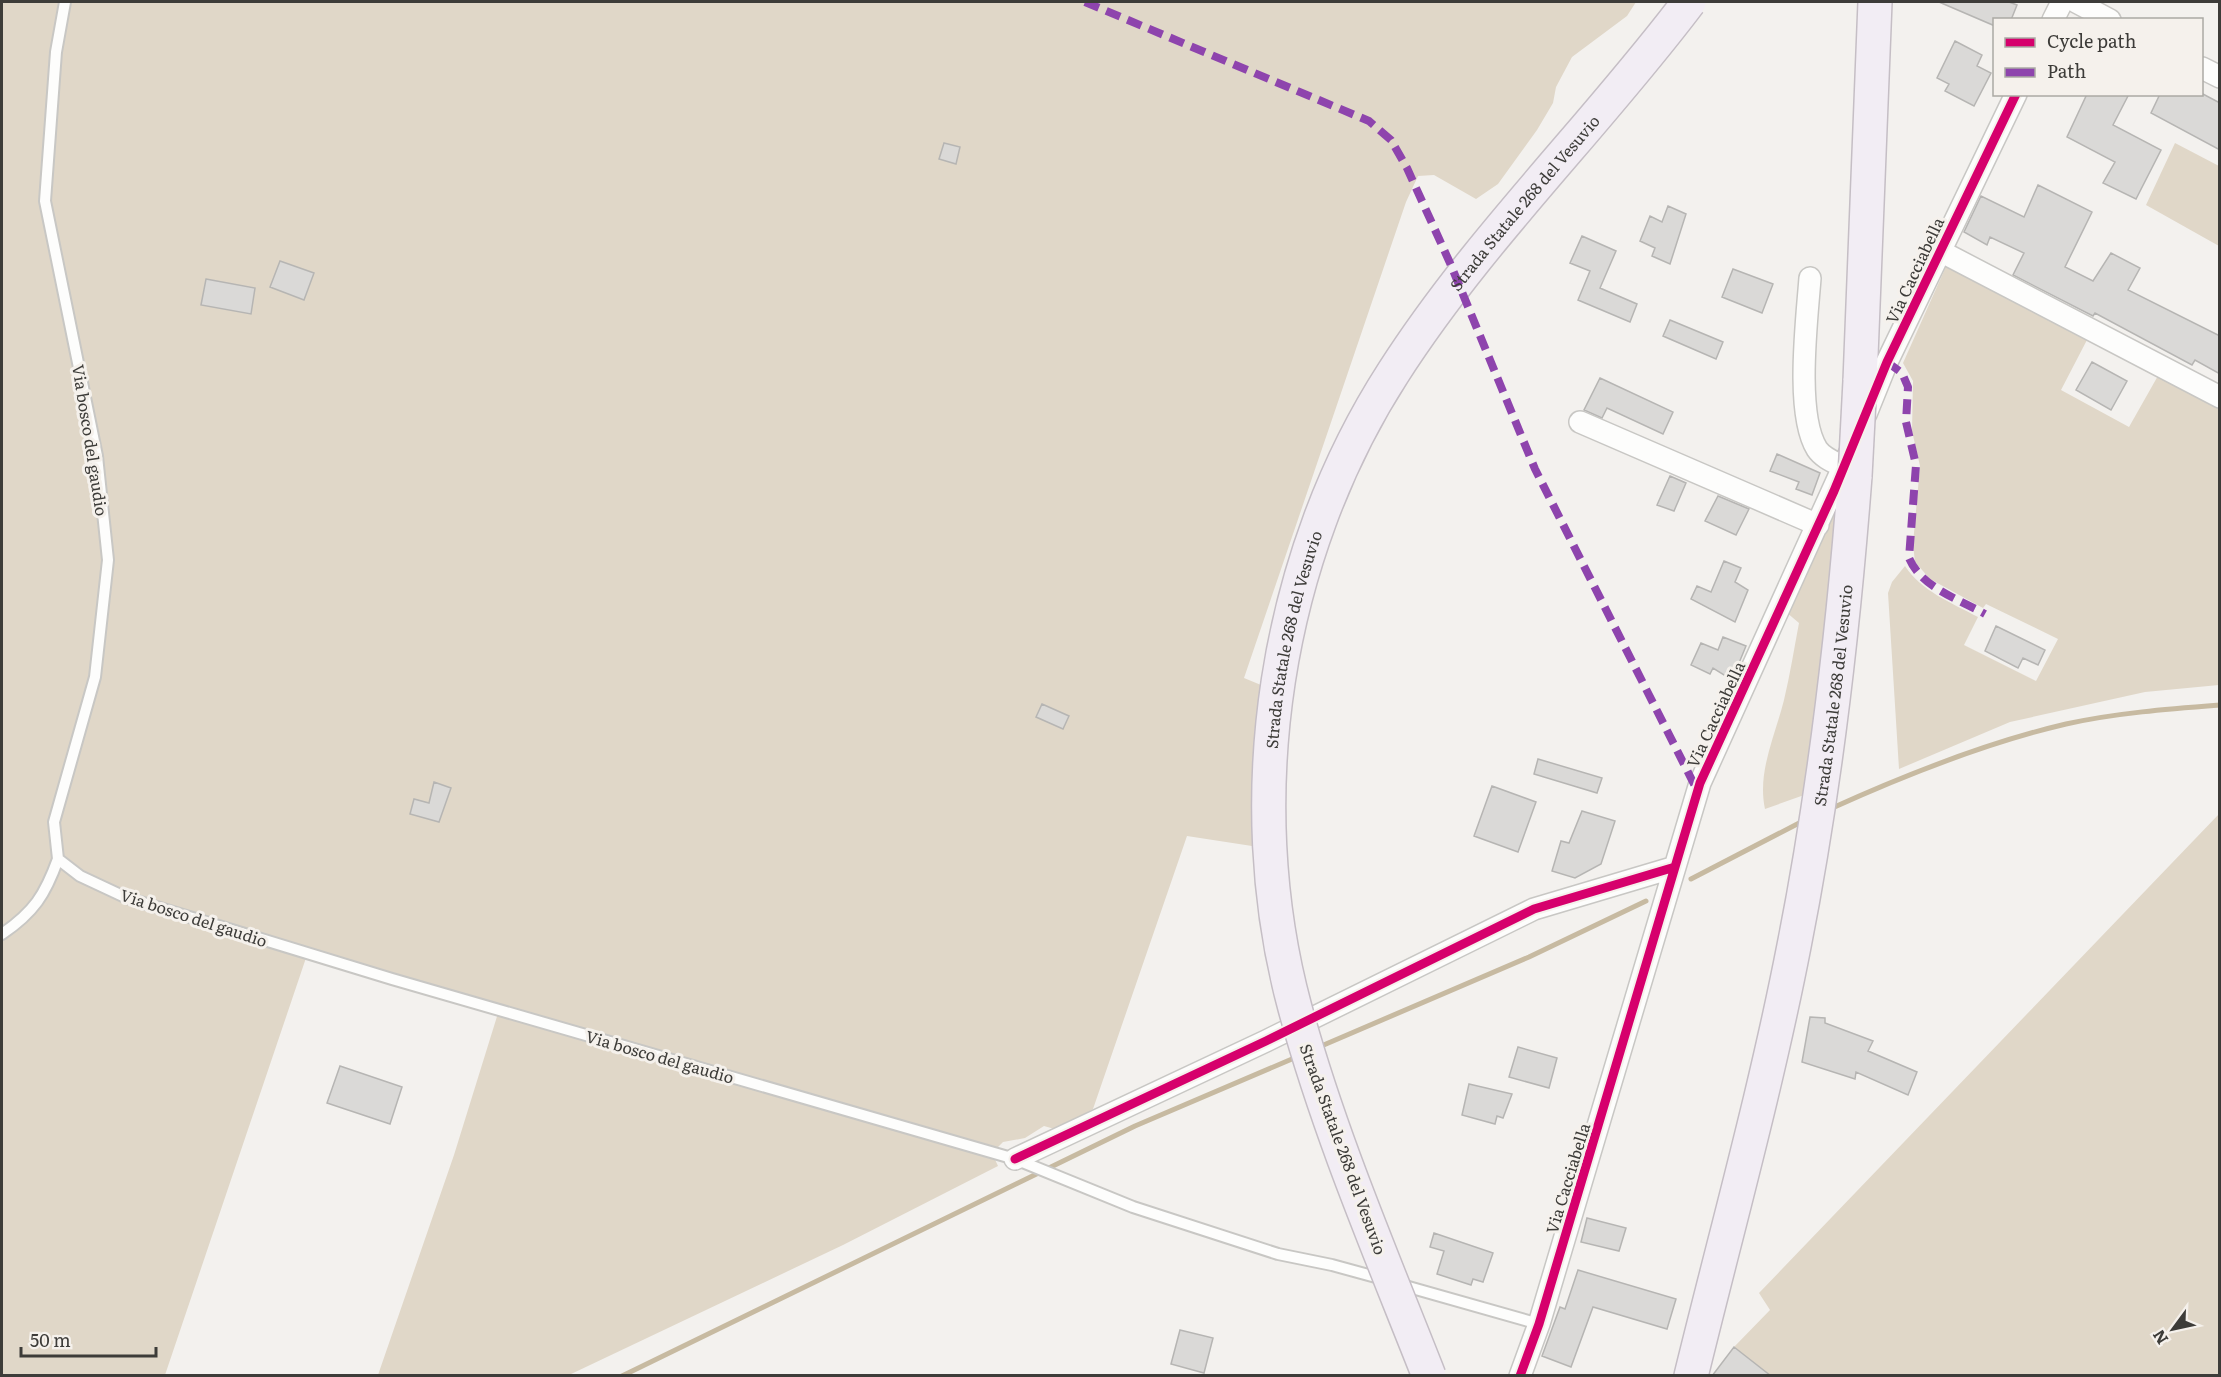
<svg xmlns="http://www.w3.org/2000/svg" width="2221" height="1377" font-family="Literata,serif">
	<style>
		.green { fill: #e0d7c8 }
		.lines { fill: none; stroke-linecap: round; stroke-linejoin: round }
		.stream { stroke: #c7baa1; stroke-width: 5 }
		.building { fill: #dad9d7; stroke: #b6b5b3; stroke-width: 1.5 }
		.service-casing { stroke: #c8c7c4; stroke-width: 14 }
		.minor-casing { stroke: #c8c7c4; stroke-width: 24 }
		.trunk-casing { stroke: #c5bec5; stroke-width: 36 }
		.service { stroke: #fdfdfc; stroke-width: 10 }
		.minor { stroke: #fdfdfc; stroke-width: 21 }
		.trunk { stroke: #f2edf4; stroke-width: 33 }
		.trunk-bridge-casing { stroke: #c5bec5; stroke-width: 36; stroke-linecap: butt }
		.trunk-bridge { stroke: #f2edf4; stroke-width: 33 }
		.quiet { stroke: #8e44ad; stroke-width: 8; stroke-dasharray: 15 8; stroke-linecap: butt }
		.cycleway-casing { stroke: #f5f1ec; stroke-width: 13 }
		.cycleway { stroke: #d6006c; stroke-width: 9 }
		.labels { text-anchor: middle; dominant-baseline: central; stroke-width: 6; stroke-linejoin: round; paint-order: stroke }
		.street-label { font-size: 16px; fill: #3d3c39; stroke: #f5f1ec }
	</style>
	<rect width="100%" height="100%" fill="#f3f1ee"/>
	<!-- green -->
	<path class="green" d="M 2,2 L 1636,2 L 1627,16 L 1572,57 L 1556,87 L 1553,103 L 1537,130 L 1498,184 L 1476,199 L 1434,175 L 1418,176 L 1406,202 L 1244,678 L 1261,685 L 1255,726 L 1252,846 L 1187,836 L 1093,1109 L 1058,1130 L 1044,1126 L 1025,1138 L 1003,1142 L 992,1153 L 998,1166 L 843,1245 L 569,1375 L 378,1375 L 454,1155 L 499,1010 L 308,952 L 165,1375 L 2,1376 Z
		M 2175,143 L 2219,166 L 2219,246 L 2146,205 Z
		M 1948,262 L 2088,338 L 2061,390 L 2129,427 L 2159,374 L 2219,405 L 2219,685 L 2145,692 L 2010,722 L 1899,769 L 1888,593 L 1892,582 L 1905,566 C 1921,591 1952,603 1978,617 L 1964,645 L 2036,681 L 2058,639 L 1986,604 L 1983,608 L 1930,579 L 1915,562 L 1913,544 L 1920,466 L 1912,431 L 1913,381 L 1903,363 Z
		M 1843,481 L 1807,794 L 1765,809 C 1757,772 1775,736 1784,700 C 1790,675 1794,649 1799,623 L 1786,612 Z
		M 2219,814 L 2219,1375 L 1760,1375 L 1754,1363 L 1734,1347 L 1770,1310 L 1759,1293 Z"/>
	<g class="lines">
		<!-- stream -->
		<path class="stream" d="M 1830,809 C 1905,775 1985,743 2066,724 C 2116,713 2168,709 2220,705
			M 1691,879 L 1805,820
			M 1319,1047 L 1529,957 L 1646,901
			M 622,1376 L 1135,1126 L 1299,1056"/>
	</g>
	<!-- building -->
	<path class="building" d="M 1939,2 L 2009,2 L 2017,5 L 2011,20 L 1995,20 L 1995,26 Z
		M 1955,41 L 1982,55 L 1977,66 L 1991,73 L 1974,106 L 1945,91 L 1949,84 L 1937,78 Z
		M 2087,94 L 2129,94 L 2113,125 L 2161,150 L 2136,199 L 2103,183 L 2115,162 L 2067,137 Z
		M 2160,94 L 2203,94 L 2220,103 L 2220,150 L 2151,113 Z
		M 944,143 L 960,147 L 956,164 L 939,159 Z
		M 2038,185 L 2092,212 L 2065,267 L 2093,281 L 2111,253 L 2140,268 L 2128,290 L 2220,336 L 2220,374 L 2195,360 L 2192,365 L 2095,313 L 2093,316 L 2013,275 L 2024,253 L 1990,237 L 1987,245 L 1964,232 L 1981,196 L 2024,217 Z
		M 1668,206 L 1686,214 L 1670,264 L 1652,256 L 1655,248 L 1640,241 L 1650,216 L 1662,222 Z
		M 1582,236 L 1616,251 L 1600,288 L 1637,304 L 1630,322 L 1578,300 L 1590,271 L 1570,263 Z
		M 280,261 L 314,273 L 304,300 L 270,287 Z
		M 1733,269 L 1773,284 L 1762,313 L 1722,297 Z
		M 206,279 L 255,288 L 251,314 L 201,305 Z
		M 1670,320 L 1723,342 L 1716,359 L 1663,336 Z
		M 2092,362 L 2127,381 L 2111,410 L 2076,390 Z
		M 1600,378 L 1673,412 L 1663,434 L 1607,408 L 1602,418 L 1584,410 Z
		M 1777,454 L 1820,473 L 1812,495 L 1796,489 L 1799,482 L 1770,471 Z
		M 1670,476 L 1686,483 L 1674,511 L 1657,505 Z
		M 1718,496 L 1749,509 L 1736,535 L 1705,521 Z
		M 1724,561 L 1741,568 L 1735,582 L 1748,590 L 1735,622 L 1691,599 L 1697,586 L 1711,592 Z
		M 1996,626 L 2045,650 L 2038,665 L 2023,658 L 2018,668 L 1985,651 Z
		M 1723,637 L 1746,646 L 1732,680 L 1713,668 L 1710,674 L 1691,665 L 1701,643 L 1718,650 Z
		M 1042,704 L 1069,716 L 1063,729 L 1036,717 Z
		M 1538,759 L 1602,778 L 1597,793 L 1534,774 Z
		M 434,782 L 451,788 L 439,822 L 410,814 L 414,799 L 429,803 Z
		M 1492,786 L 1536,802 L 1518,852 L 1474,836 Z
		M 1582,811 L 1615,821 L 1601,864 L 1575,878 L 1552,871 L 1561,841 L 1569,843 Z
		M 1810,1017 L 1825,1018 L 1825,1023 L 1873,1041 L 1868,1051 L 1917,1072 L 1908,1095 L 1856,1072 L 1855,1079 L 1802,1062 Z
		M 1518,1047 L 1557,1058 L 1549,1088 L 1509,1077 Z
		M 340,1066 L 402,1087 L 390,1124 L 327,1103 Z
		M 1469,1084 L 1512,1094 L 1503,1118 L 1497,1116 L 1495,1124 L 1462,1115 Z
		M 1587,1218 L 1626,1228 L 1619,1251 L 1581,1242 Z
		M 1434,1233 L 1493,1253 L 1483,1282 L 1473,1279 L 1471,1285 L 1437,1274 L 1444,1251 L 1430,1247 Z
		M 1578,1270 L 1676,1299 L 1667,1329 L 1593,1307 L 1571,1367 L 1542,1356 L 1560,1307 L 1565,1309 Z
		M 1180,1330 L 1213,1338 L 1204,1373 L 1171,1364 Z
		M 1734,1347 L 1771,1376 L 1712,1376 Z"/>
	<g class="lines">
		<defs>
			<path id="service" d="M 65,2 L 56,52 L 45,201 L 97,456 L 108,560 L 95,677 L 54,822 L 58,859 L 80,876 L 127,898 L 392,979 L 1015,1159 L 1133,1207 L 1278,1254 L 1332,1265 L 1383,1279
				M 2,934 C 34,912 45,895 58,859
				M 1398,1284 L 1539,1324"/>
			<path id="minor" d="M 2076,2 L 2110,20
				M 2053,20 L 2062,2
				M 2202,68 L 2220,77
				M 1940,251 L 2220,397
				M 1810,278 C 1807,319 1795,414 1817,449 C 1823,458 1834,462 1844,467
				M 1866,414 L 1887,362 L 2016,94
				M 1580,422 L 1818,525
				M 1015,1159 L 1266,1041 L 1534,909 L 1675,867
				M 1520,1376 L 1539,1324 L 1700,783 L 1849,454"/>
			<g id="trunk">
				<path d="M 1860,381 L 1875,2"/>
				<path id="s1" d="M 1691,1376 C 1726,1233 1766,1090 1794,946 C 1825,790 1843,634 1855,476"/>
			</g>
		</defs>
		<!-- service casing -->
		<use href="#service" class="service-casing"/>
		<!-- minor casing -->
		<use href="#minor" class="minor-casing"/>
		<!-- trunk casing -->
		<use href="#trunk" class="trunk-casing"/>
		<!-- service -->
		<use href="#service" class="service"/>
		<!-- minor -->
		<use href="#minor" class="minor"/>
		<!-- trunk -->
		<use href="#trunk" class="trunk"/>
		<defs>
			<g id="trunk-bridge">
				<path d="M 1855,476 L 1860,381"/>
				<path id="s2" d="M 1429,1376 C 1381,1254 1329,1133 1295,1008 C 1238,798 1275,556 1393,373 C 1478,240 1594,128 1689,2"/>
			</g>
		</defs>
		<!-- trunk-bridge casing -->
		<use href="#trunk-bridge" class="trunk-bridge-casing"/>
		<!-- trunk-bridge -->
		<use href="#trunk-bridge" class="trunk-bridge"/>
		<!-- quiet -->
		<path class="quiet" d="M 1085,2 L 1369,121 L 1391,140 L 1407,168 L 1450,263 L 1535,469 L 1697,790
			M 1887,362 L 1902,373 L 1908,387 L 1906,422 L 1916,465 L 1909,558 C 1921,587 1958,599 1985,614"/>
		<defs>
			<path id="cycleway" d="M 1015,1159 L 1266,1041 L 1534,909 L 1675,867
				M 1520,1376 L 1539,1324 L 1700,783 L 1834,491 L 1887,362 L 2016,94"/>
		</defs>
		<!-- cycleway casing -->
		<use href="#cycleway" class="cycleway-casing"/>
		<!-- cycleway -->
		<use href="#cycleway" class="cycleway"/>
	</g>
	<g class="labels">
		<!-- street labels -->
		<g class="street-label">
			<text stroke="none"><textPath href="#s2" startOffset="1268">Strada Statale 268 del Vesuvio</textPath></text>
			<text transform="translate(1914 270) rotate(-65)">Via Cacciabella</text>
			<text transform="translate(91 440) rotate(81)">Via bosco del gaudio</text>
			<text stroke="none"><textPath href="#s2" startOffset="765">Strada Statale 268 del Vesuvio</textPath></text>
			<text stroke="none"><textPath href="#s1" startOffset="696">Strada Statale 268 del Vesuvio</textPath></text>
			<text transform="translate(1715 714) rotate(-65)">Via Cacciabella</text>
			<text transform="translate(194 917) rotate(18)">Via bosco del gaudio</text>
			<text transform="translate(660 1056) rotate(16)">Via bosco del gaudio</text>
			<text transform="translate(1344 1149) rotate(70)">Strada Statale 268 del Vesuvio</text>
			<text transform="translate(1567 1178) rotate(-73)">Via Cacciabella</text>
		</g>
	</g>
	<!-- border -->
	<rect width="2221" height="1377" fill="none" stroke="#3d3c39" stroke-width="6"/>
	<!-- legend -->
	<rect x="1993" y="18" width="210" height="78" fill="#f5f1ec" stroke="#aba9a4" stroke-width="1.5"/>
	<rect x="2005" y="38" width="30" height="9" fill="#d6006c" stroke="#aba9a4" stroke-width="1.5"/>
	<text x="2047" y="48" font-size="18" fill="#3d3c39">Cycle path</text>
	<rect x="2005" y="68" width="30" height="9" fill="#8e44ad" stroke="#aba9a4" stroke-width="1.5"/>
	<text x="2047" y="78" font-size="18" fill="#3d3c39">Path</text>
	<!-- north arrow -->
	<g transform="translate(2173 1329) rotate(237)" stroke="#f5f1ec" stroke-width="4.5" paint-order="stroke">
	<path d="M0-4.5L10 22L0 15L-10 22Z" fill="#3d3c39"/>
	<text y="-9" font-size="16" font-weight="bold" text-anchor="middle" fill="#3d3c39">N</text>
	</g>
	<!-- scale -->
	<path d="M21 1347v9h135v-9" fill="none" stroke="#3d3c39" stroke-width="3"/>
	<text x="30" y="1347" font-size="18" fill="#3d3c39" stroke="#f5f1ec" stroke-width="4.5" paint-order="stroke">50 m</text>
</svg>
